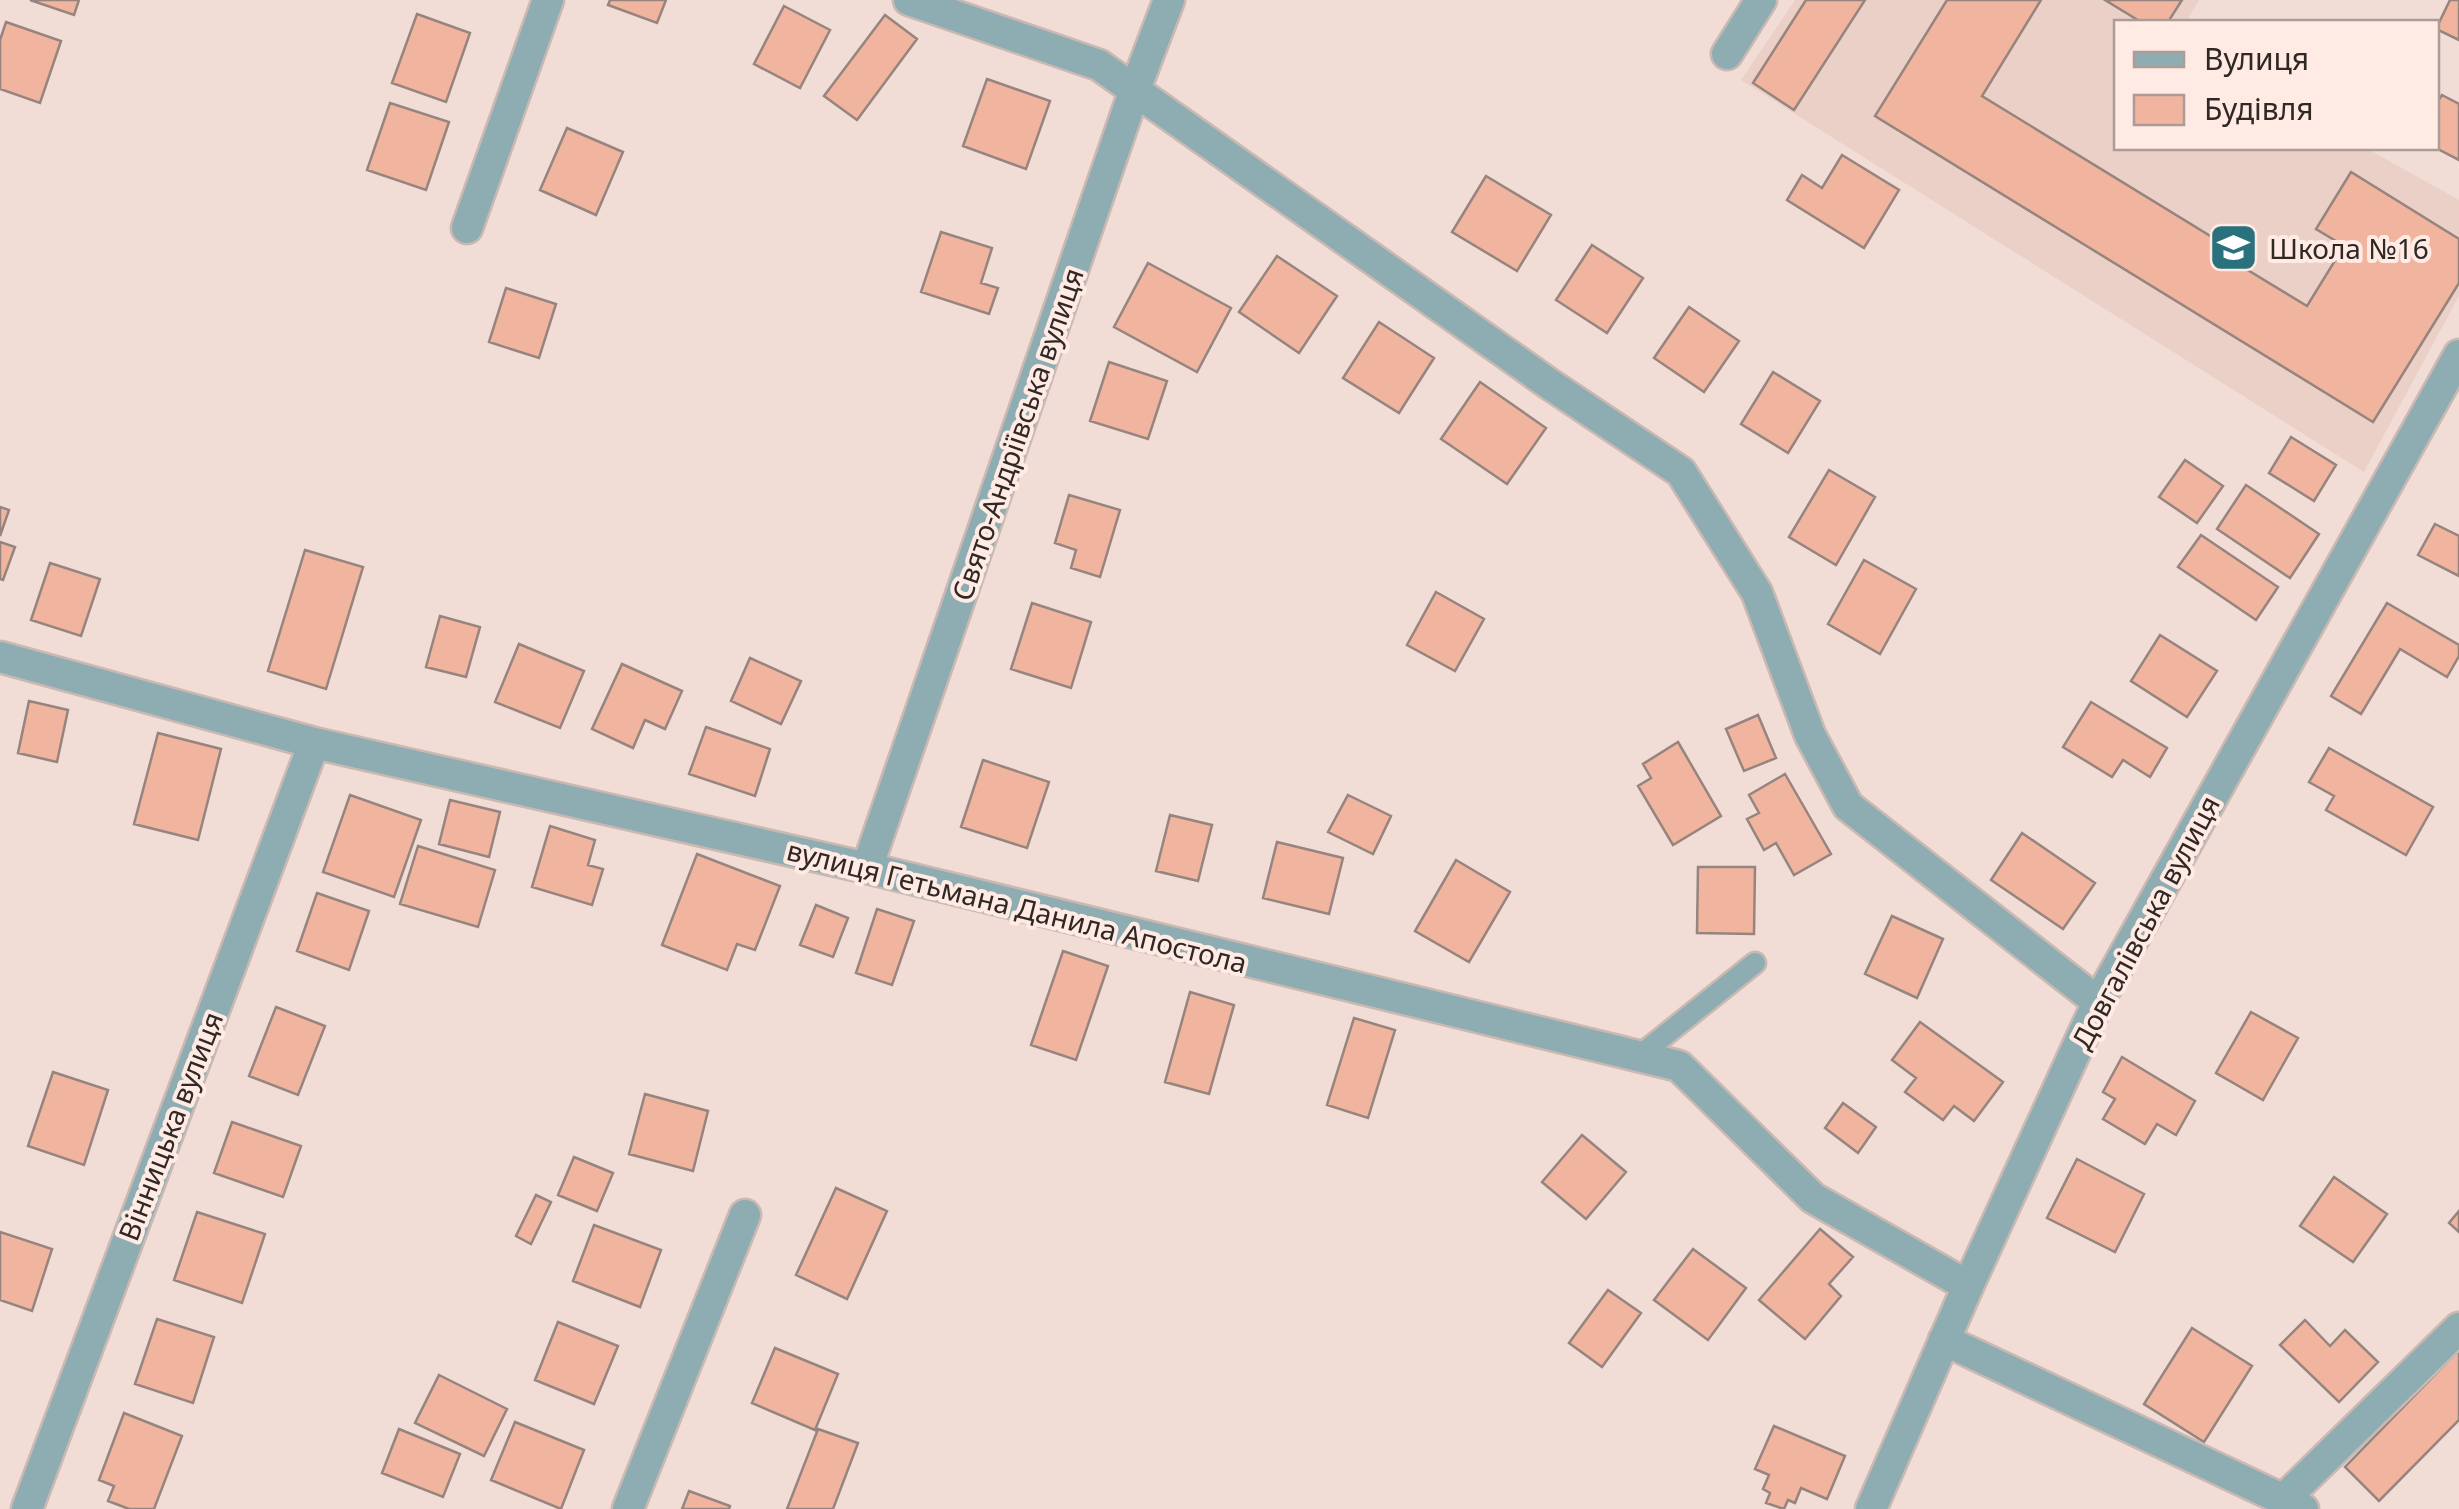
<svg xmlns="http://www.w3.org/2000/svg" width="2459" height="1509" font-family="'Noto Sans',sans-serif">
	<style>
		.built { fill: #ebd0c7 }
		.building { fill: #f1b49f; stroke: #96847e; stroke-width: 2.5 }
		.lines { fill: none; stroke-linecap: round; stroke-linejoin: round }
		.service-casing { stroke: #cab9b3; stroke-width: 25 }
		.minor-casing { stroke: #cab9b3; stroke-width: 35 }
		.tertiary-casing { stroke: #cab9b3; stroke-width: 35 }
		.service { stroke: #8eadb2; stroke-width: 20 }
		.minor { stroke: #8eadb2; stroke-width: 30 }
		.tertiary { stroke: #8eadb2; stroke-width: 30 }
		.labels { text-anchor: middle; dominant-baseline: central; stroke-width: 8; stroke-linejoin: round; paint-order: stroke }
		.poi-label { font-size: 28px; fill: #2f2825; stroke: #ffeae4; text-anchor: start }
		.street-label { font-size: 28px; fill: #2f2825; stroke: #ffeae4 }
	</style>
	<rect width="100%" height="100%" fill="#f1ddd6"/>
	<!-- built -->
	<path class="built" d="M 1795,0 L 2199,0 L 2186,22 L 2116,22 L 2116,148 L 2366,148 L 2459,200 L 2459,296 L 2364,472 L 1741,80 Z"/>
	<!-- building -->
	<path class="building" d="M 30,0 L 79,0 L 74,15 Z
		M 610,0 L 666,0 L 657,23 L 608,5 Z
		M 1806,0 L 1865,0 L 1794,110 L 1753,83 Z
		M 1947,0 L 2041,0 L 1982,96 L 2238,253 L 2233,261 L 2307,306 L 2344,246 L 2316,229 L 2351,172 L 2459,239 L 2459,283 L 2373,422 L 1875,116 Z
		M 2105,0 L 2182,0 L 2168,22 L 2141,22 Z
		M 2450,0 L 2459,0 L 2459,40 L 2436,29 Z
		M 784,6 L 830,30 L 800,88 L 754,64 Z
		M 417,14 L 470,33 L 446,102 L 392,83 Z
		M 885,15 L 917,39 L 857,120 L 824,96 Z
		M 6,22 L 61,41 L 40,103 L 0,89 L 0,40 Z
		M 987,79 L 1050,101 L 1026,169 L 963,146 Z
		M 2442,95 L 2459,104 L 2459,160 L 2436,148 L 2436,104 Z
		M 390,103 L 449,122 L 426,190 L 367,170 Z
		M 567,128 L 623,152 L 596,215 L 540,190 Z
		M 1842,155 L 1899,190 L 1864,248 L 1787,200 L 1802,175 L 1822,188 Z
		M 1486,176 L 1551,215 L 1517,271 L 1452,232 Z
		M 941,232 L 992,248 L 981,283 L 998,288 L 989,314 L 921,292 Z
		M 1592,245 L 1643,278 L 1607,333 L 1556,300 Z
		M 1277,256 L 1337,296 L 1299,353 L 1239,312 Z
		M 1148,263 L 1231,308 L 1197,372 L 1114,327 Z
		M 506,288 L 556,304 L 539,358 L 489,342 Z
		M 1689,307 L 1739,341 L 1704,392 L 1654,358 Z
		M 1379,322 L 1434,358 L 1399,413 L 1343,378 Z
		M 1109,362 L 1167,381 L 1148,439 L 1090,421 Z
		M 1773,372 L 1820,401 L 1788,453 L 1741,424 Z
		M 1480,382 L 1546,428 L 1507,484 L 1441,439 Z
		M 2291,437 L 2336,465 L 2314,501 L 2269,473 Z
		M 2185,460 L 2223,486 L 2197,523 L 2159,497 Z
		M 1829,470 L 1875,497 L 1836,565 L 1789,537 Z
		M 2246,485 L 2319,534 L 2290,578 L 2217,529 Z
		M 1069,495 L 1120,510 L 1100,577 L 1071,568 L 1076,550 L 1055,543 Z
		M 0,507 L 9,510 L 0,536 Z
		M 2435,524 L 2459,536 L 2459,576 L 2418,555 Z
		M 2201,535 L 2278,587 L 2256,620 L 2178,567 Z
		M 0,542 L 15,547 L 3,580 L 0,579 Z
		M 305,550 L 363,567 L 326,689 L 268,671 Z
		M 1864,560 L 1916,589 L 1880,654 L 1828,624 Z
		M 50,563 L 100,579 L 81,636 L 31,620 Z
		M 1436,592 L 1484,619 L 1455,671 L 1407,645 Z
		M 1032,603 L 1091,622 L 1071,688 L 1011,669 Z
		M 2387,603 L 2459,645 L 2459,656 L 2447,677 L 2400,649 L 2361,714 L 2331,696 Z
		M 440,616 L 480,627 L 466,677 L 426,667 Z
		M 2160,635 L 2217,671 L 2187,717 L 2131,681 Z
		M 519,644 L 584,671 L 560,728 L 495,702 Z
		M 750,658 L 801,681 L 781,724 L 731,701 Z
		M 622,664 L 682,691 L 665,729 L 645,720 L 633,748 L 592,729 Z
		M 29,701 L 68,710 L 57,762 L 18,753 Z
		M 2091,702 L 2167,748 L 2150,777 L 2123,760 L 2112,777 L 2063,747 Z
		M 1758,715 L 1776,758 L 1744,771 L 1726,729 Z
		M 706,727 L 770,749 L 755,796 L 689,774 Z
		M 158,733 L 221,749 L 198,840 L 134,824 Z
		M 1678,742 L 1721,816 L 1673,845 L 1638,786 L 1651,778 L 1643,764 Z
		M 2329,748 L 2433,807 L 2406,855 L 2326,810 L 2334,796 L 2309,782 Z
		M 983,760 L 1049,782 L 1027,848 L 961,827 Z
		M 1785,774 L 1831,854 L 1794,875 L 1776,843 L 1764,850 L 1747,819 L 1759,813 L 1749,795 Z
		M 350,795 L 421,820 L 394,897 L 323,872 Z
		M 1348,795 L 1391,816 L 1373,854 L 1328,832 Z
		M 450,800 L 500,812 L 489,857 L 439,844 Z
		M 1170,815 L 1212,825 L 1198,881 L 1156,871 Z
		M 550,826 L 595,840 L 588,865 L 603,869 L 592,905 L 532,887 Z
		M 2022,833 L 2095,883 L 2063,929 L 1991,880 Z
		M 1277,842 L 1343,858 L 1329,914 L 1263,898 Z
		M 418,846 L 495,870 L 478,927 L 400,904 Z
		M 697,854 L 780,886 L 755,950 L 737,944 L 727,970 L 662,945 Z
		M 1456,860 L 1510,892 L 1469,962 L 1415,931 Z
		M 1698,867 L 1755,867 L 1754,934 L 1697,933 Z
		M 317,893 L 369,911 L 349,970 L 297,951 Z
		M 816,905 L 848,918 L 833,957 L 800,945 Z
		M 877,909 L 914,921 L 892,985 L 856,973 Z
		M 1892,916 L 1943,939 L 1917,998 L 1865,974 Z
		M 1063,951 L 1108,966 L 1076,1060 L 1031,1045 Z
		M 1190,992 L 1234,1005 L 1209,1094 L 1165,1082 Z
		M 276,1007 L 325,1026 L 298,1095 L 249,1076 Z
		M 2251,1012 L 2298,1038 L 2263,1100 L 2216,1073 Z
		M 1354,1018 L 1395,1030 L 1368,1118 L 1327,1105 Z
		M 1920,1022 L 2003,1082 L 1974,1121 L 1954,1106 L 1943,1120 L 1905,1092 L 1916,1078 L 1892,1060 Z
		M 2122,1057 L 2195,1101 L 2176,1135 L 2157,1124 L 2145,1144 L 2103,1119 L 2115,1099 L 2103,1092 Z
		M 53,1072 L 108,1090 L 84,1165 L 28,1146 Z
		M 645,1094 L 708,1111 L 693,1171 L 629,1154 Z
		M 1843,1103 L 1876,1127 L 1858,1153 L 1825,1128 Z
		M 232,1122 L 301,1146 L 283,1197 L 214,1173 Z
		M 1582,1135 L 1626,1172 L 1586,1219 L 1542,1182 Z
		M 574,1157 L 613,1173 L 597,1211 L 558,1195 Z
		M 2077,1159 L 2144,1194 L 2115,1252 L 2047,1218 Z
		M 2334,1177 L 2387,1214 L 2353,1262 L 2300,1226 Z
		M 836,1188 L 887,1211 L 847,1299 L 796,1275 Z
		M 536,1195 L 551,1202 L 531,1244 L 516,1236 Z
		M 2459,1211 L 2459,1232 L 2449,1223 Z
		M 197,1212 L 265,1234 L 242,1303 L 174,1280 Z
		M 594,1225 L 661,1250 L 640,1307 L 573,1281 Z
		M 1820,1229 L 1853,1257 L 1829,1284 L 1841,1296 L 1805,1339 L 1759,1300 Z
		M 0,1232 L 52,1249 L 32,1311 L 0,1300 Z
		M 1693,1249 L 1746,1288 L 1708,1340 L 1654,1300 Z
		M 1608,1290 L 1641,1313 L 1602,1367 L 1569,1343 Z
		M 157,1319 L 214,1337 L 193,1403 L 135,1384 Z
		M 2305,1320 L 2330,1346 L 2345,1330 L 2378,1362 L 2339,1402 L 2280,1345 Z
		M 558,1322 L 618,1346 L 594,1404 L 535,1380 Z
		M 2192,1328 L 2252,1366 L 2204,1442 L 2144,1404 Z
		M 775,1348 L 838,1374 L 815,1430 L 752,1403 Z
		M 2459,1350 L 2459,1420 L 2379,1501 L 2345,1467 Z
		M 439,1375 L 507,1409 L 484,1456 L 415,1423 Z
		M 124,1413 L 182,1436 L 154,1509 L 129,1509 L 108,1501 L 114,1486 L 99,1480 Z
		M 515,1422 L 584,1450 L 561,1509 L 491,1480 Z
		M 1774,1426 L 1845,1456 L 1827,1499 L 1801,1488 L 1795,1503 L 1788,1500 L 1784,1509 L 1766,1503 L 1770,1493 L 1763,1489 L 1769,1475 L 1755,1469 Z
		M 399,1429 L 460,1454 L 443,1497 L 382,1473 Z
		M 818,1429 L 858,1443 L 833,1509 L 787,1509 Z
		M 689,1491 L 730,1506 L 729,1509 L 682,1509 Z"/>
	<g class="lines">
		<defs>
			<path id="service" d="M 1639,1056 L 1755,963"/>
			<path id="minor" d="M 909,0 L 1099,65 L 1548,383 L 1681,472 L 1757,593 L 1810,735 L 1848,806 L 2098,1002
				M 1727,54 L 1761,0
				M 467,228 L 548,0
				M 0,657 L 314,743 L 867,868 L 1679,1066 L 1813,1198 L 1968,1286
				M 867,868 L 1134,92 L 1169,0
				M 1944,1340 L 2303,1509
				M 2285,1498 L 2459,1328
				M 27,1509 L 314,743
				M 628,1509 L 745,1215"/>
			<path id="tertiary" d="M 1871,1509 L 1968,1286 L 2098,1002 L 2459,355"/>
		</defs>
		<!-- service casing -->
		<use href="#service" class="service-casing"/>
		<!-- minor casing -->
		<use href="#minor" class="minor-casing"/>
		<!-- tertiary casing -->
		<use href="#tertiary" class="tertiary-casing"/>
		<!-- service -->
		<use href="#service" class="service"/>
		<!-- minor -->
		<use href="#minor" class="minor"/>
		<!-- tertiary -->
		<use href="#tertiary" class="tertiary"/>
	</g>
	<!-- icons -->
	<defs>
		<symbol id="school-square" viewBox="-11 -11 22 22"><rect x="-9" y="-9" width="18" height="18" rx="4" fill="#29717d" stroke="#ffeae4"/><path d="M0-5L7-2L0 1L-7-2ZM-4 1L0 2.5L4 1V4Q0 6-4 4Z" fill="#fff"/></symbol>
	</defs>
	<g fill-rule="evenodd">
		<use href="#school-square" x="2206" y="220" width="55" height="55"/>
	</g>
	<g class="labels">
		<!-- poi labels -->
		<g class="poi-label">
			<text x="2269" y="248">Школа №16</text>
		</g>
		<!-- street labels -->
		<g class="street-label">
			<text transform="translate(1017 434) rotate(-71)">Свято-Андріївська вулиця</text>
			<text transform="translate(1017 906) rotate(14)">вулиця Гетьмана Данила Апостола</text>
			<text transform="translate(2145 922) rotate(-62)">Довгалівська вулиця</text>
			<text transform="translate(170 1126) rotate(-69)">Вінницька вулиця</text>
		</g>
	</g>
	<!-- legend -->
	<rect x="2114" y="20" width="325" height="130" fill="#ffeae4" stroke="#ac9c98" stroke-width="2.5"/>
	<rect x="2134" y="52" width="50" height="15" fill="#8eadb2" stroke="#ac9c98" stroke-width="2.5"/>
	<text x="2204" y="70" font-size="30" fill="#2f2825">Вулиця</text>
	<rect x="2134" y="95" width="50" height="30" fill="#f1b49f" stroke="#ac9c98" stroke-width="2.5"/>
	<text x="2204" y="120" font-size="30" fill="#2f2825">Будівля</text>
</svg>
